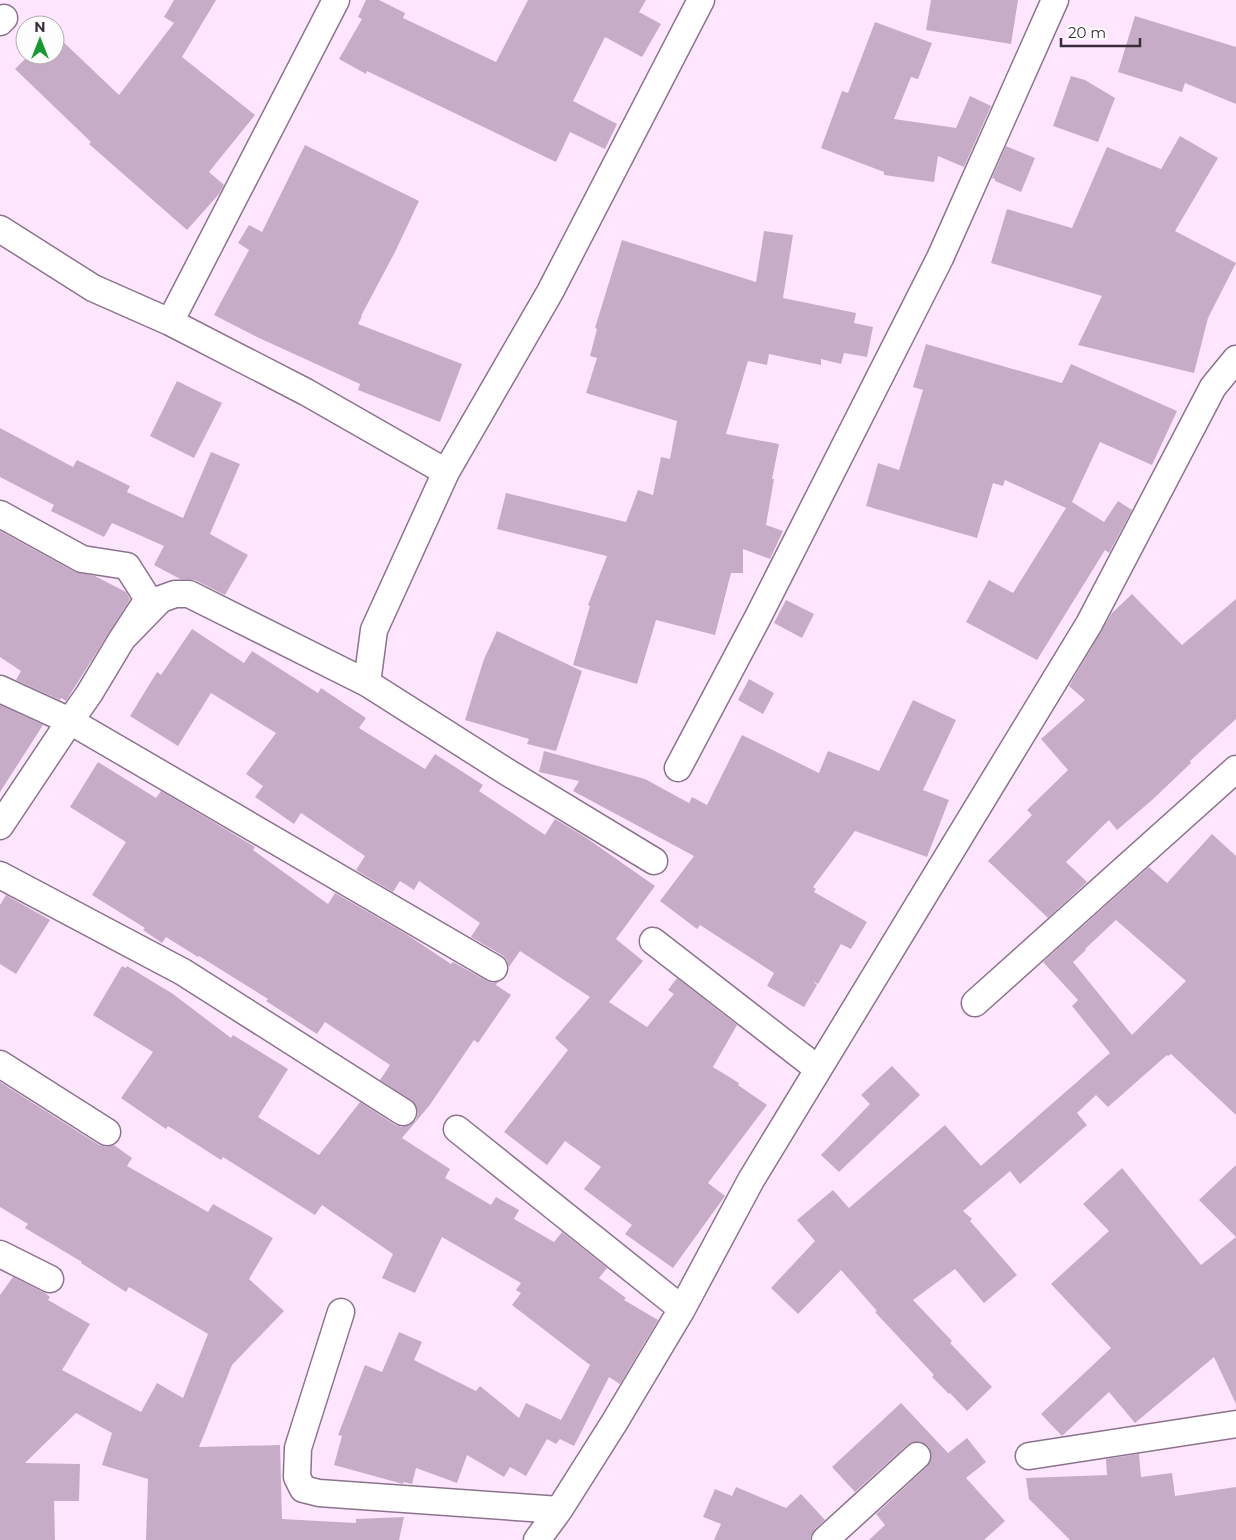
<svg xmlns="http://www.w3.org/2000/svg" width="1236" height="1540" font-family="Montserrat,sans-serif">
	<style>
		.building { fill: #c7acc8; fill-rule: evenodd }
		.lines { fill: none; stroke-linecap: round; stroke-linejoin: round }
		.minor-casing { stroke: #8c738d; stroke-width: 29 }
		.minor { stroke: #fff; stroke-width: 26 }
	</style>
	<rect width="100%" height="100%" fill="#fee7fe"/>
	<!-- building -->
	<path class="building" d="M 174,0 L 216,0 L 182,57 L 255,115 L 209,172 L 224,185 L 219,194 L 187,230 L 89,144 L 91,142 L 15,69 L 29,55 L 55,55 L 55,34 L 119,95 L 174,23 L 164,17 Z
		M 366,0 L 379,0 L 405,13 L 403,18 L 496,62 L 528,0 L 646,0 L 639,12 L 661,24 L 642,57 L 605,37 L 573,101 L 617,124 L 605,149 L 570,132 L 556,162 L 367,71 L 366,74 L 339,59 L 362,19 L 358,17 Z
		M 931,0 L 1018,0 L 1011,44 L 926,30 Z
		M 1135,16 L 1236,47 L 1236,104 L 1185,83 L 1182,92 L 1118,72 Z
		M 875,22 L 932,43 L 918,79 L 911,77 L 894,119 L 956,128 L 970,96 L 991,106 L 964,167 L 938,156 L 934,182 L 884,175 L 884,172 L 821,148 L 842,91 L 848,93 Z
		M 1071,76 L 1085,80 L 1115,98 L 1098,142 L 1053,126 Z
		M 1180,136 L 1218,158 L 1175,231 L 1236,263 L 1208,318 L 1194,373 L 1078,345 L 1102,296 L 991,263 L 1007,209 L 1072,228 L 1107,147 L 1161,169 Z
		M 305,145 L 419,201 L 395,252 L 361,316 L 362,316 L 358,324 L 462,364 L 440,422 L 358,390 L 360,384 L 259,338 L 214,315 L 249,250 L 238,243 L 249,225 L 262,232 Z
		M 1006,146 L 1035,158 L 1021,192 L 995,181 L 995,179 L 992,178 Z
		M 764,231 L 793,235 L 783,298 L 856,313 L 854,323 L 873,327 L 867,357 L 844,353 L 841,364 L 821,359 L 821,365 L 769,354 L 767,365 L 748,361 L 726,434 L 779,444 L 772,479 L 774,479 L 766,525 L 783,531 L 770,559 L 743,549 L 743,573 L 731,573 L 715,635 L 656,620 L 637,684 L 573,665 L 590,606 L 588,605 L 607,556 L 497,529 L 506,493 L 626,522 L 638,490 L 653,495 L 661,457 L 670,459 L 677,421 L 586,393 L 597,358 L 590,356 L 597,329 L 595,328 L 622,240 L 756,282 Z
		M 926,344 L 1062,383 L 1071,364 L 1177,411 L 1152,465 L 1100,442 L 1072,502 L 1104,522 L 1118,501 L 1132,510 L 1109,553 L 1105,550 L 1037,660 L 966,622 L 989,580 L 1013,593 L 1066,508 L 1005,480 L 1003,486 L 993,483 L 977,538 L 866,506 L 878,463 L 899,470 L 923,390 L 913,387 Z
		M 177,381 L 222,403 L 194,458 L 150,436 Z
		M 0,428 L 73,467 L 77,460 L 130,486 L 127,492 L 183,518 L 211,452 L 240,464 L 210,534 L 248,555 L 225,595 L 195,580 L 180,579 L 154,565 L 164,546 L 112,523 L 104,537 L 51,511 L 54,505 L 0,477 Z
		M 0,531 L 75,572 L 95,576 L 126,592 L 130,599 L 66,701 L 61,698 L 60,700 L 16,680 L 21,671 L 0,657 Z
		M 1132,594 L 1182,645 L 1236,599 L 1236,719 L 1190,761 L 1191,763 L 1151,801 L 1117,830 L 1109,820 L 1066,862 L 1087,882 L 1048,918 L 988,861 L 1032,815 L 1027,810 L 1068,770 L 1041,739 L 1085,700 L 1069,686 L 1112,613 Z
		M 786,600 L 814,614 L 802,638 L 774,623 Z
		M 192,629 L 244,663 L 252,651 L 318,693 L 321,688 L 366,718 L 359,728 L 425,769 L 435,754 L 483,785 L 479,791 L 545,835 L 555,819 L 585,837 L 655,886 L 616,939 L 643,961 L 609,1002 L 647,1027 L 674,994 L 668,990 L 677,978 L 737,1025 L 713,1067 L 739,1083 L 738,1085 L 767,1105 L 708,1183 L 725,1196 L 673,1268 L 625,1234 L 632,1225 L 584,1189 L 601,1167 L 565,1141 L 547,1165 L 504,1132 L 568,1050 L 555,1038 L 590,997 L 520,951 L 509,967 L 507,960 L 502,955 L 471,937 L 480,923 L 419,881 L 414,890 L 400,881 L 393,892 L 356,870 L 365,856 L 301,813 L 294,824 L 255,797 L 263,786 L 246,774 L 276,733 L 211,693 L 178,746 L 130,716 L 157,672 L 161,675 Z
		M 497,631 L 582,671 L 556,751 L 527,744 L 529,739 L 465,720 L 484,659 Z
		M 749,679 L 774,693 L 763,714 L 738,700 Z
		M 913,700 L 956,720 L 923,790 L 949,800 L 927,857 L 855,831 L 813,887 L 816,889 L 814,892 L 867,922 L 851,949 L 841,944 L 818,984 L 813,981 L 817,985 L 804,1007 L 767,986 L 774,973 L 700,925 L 697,929 L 660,901 L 694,856 L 573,791 L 579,781 L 539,772 L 544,751 L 645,779 L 689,803 L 692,797 L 707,805 L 742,735 L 819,773 L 828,751 L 879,771 Z
		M 0,705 L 43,725 L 0,792 Z
		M 98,762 L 156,798 L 161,791 L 232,833 L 255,847 L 253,850 L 328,904 L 335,893 L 406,934 L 451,964 L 453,962 L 487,981 L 493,983 L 498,982 L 496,985 L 511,995 L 478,1043 L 474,1040 L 429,1106 L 402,1138 L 450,1169 L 445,1178 L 491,1205 L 496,1197 L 519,1210 L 514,1219 L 554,1242 L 562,1232 L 607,1268 L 599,1278 L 626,1298 L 624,1300 L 658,1320 L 620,1384 L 609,1377 L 574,1446 L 560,1439 L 556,1444 L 547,1439 L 526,1476 L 510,1467 L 504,1477 L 467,1455 L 457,1483 L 416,1468 L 412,1484 L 403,1482 L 403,1484 L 334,1465 L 342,1436 L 338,1435 L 365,1365 L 382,1372 L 399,1332 L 422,1342 L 414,1360 L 476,1391 L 480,1386 L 519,1418 L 526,1403 L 561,1420 L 590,1365 L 512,1305 L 521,1293 L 516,1290 L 521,1283 L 442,1237 L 415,1293 L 382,1278 L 393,1254 L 322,1205 L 315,1215 L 223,1157 L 221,1160 L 168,1126 L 166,1129 L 121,1098 L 153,1052 L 93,1015 L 122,966 L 126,968 L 127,966 L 173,994 L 231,1038 L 233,1035 L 288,1069 L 258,1117 L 319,1155 L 360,1102 L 395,1125 L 402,1127 L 410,1125 L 416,1120 L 418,1113 L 416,1106 L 411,1100 L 380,1080 L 390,1065 L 325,1022 L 317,1034 L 266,1001 L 268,999 L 199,956 L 198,957 L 166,937 L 162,943 L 143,930 L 145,928 L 92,895 L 126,842 L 70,807 Z
		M 1212,834 L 1236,856 L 1236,1115 L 1171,1054 L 1168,1056 L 1167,1055 L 1108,1107 L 1096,1095 L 1077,1113 L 1087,1125 L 1020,1184 L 1010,1171 L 963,1211 L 972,1219 L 970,1221 L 1017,1275 L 984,1303 L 955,1269 L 913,1300 L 952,1341 L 950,1343 L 992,1387 L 967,1411 L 950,1393 L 949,1394 L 932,1377 L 934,1375 L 875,1312 L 877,1311 L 841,1270 L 798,1314 L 771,1288 L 815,1241 L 797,1220 L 833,1190 L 849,1208 L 945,1125 L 981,1166 L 1110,1053 L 1072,1006 L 1078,1000 L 1043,962 L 1149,867 L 1167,883 ZM 1116,920 L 1186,981 L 1132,1035 L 1073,962 L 1086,950 L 1085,949 Z
		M 6,895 L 50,920 L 16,974 L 0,964 L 0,905 Z
		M 892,1066 L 920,1095 L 839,1172 L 821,1155 L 870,1104 L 861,1095 Z
		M 0,1082 L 99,1145 L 106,1147 L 114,1145 L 132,1158 L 127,1166 L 208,1212 L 213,1204 L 273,1238 L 249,1279 L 284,1311 L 232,1365 L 199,1447 L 280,1445 L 282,1519 L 356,1523 L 356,1519 L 404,1517 L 399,1540 L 146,1540 L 148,1479 L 102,1465 L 112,1433 L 76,1413 L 25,1463 L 80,1464 L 79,1501 L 54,1501 L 55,1540 L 0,1540 L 0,1295 L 13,1277 L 45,1293 L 50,1297 L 48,1300 L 90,1324 L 62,1370 L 141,1412 L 157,1383 L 183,1398 L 208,1334 L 129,1287 L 126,1292 L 81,1263 L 82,1262 L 25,1228 L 28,1224 L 0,1207 Z
		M 1236,1165 L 1236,1237 L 1199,1200 Z
		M 1122,1168 L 1201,1265 L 1236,1237 L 1236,1404 L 1214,1357 L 1135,1423 L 1109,1392 L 1062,1436 L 1041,1414 L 1111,1348 L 1051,1284 L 1109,1231 L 1083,1204 Z
		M 901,1403 L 948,1453 L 967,1438 L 986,1462 L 966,1478 L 1005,1521 L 984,1540 L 869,1540 L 885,1525 L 876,1514 L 927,1467 L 931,1460 L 931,1452 L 928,1446 L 921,1442 L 913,1442 L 907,1445 L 855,1492 L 832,1467 Z
		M 1139,1454 L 1141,1477 L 1172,1473 L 1175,1496 L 1236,1487 L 1236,1540 L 1070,1540 L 1029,1499 L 1026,1478 L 1107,1475 L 1106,1459 Z
		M 736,1487 L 786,1508 L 801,1494 L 825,1520 L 815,1529 L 811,1535 L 810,1540 L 714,1540 L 721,1524 L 703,1517 L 715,1489 L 732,1496 Z"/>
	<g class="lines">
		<defs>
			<path id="minor" d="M 0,22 L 4,18
				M 0,229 L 93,288 L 170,322 L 306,392 L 446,472
				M 170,322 L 336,0
				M 0,514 L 82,559 L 127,566 L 148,599 L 122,639 L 89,694 L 70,721 L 0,826
				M 122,639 L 161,599 L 175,594 L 189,594 L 367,683 L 507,772 L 654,861
				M 367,683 L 374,630 L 446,472 L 550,292 L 701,0
				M 0,689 L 70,721 L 494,968
				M 678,768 L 757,619 L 940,258 L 1055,0
				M 0,875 L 183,972 L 403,1112
				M 653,941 L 818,1069
				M 975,1003 L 1236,769
				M 0,1064 L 107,1132
				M 457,1129 L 682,1309
				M 0,1254 L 50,1279
				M 341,1312 L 298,1448 L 297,1477 L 303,1489 L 319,1493 L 559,1510
				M 1029,1456 L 1236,1424
				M 537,1540 L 559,1510 L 614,1423 L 682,1309 L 751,1180 L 1089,624 L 1213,387 L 1236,359
				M 825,1540 L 917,1456"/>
		</defs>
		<!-- minor casing -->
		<use href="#minor" class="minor-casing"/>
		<!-- minor -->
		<use href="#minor" class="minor"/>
	</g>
	<!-- north arrow -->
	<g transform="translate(40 40)"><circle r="24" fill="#fdfdfd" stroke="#aeaaae"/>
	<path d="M0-4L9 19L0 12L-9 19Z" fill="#159a31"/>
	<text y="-8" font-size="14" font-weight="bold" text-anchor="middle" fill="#382d38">N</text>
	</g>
	<!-- scale -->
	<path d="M1061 38v8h79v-8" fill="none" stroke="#382d38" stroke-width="2.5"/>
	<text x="1068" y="38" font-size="15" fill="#382d38" stroke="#fdfdfd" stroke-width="4" paint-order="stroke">20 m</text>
</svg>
